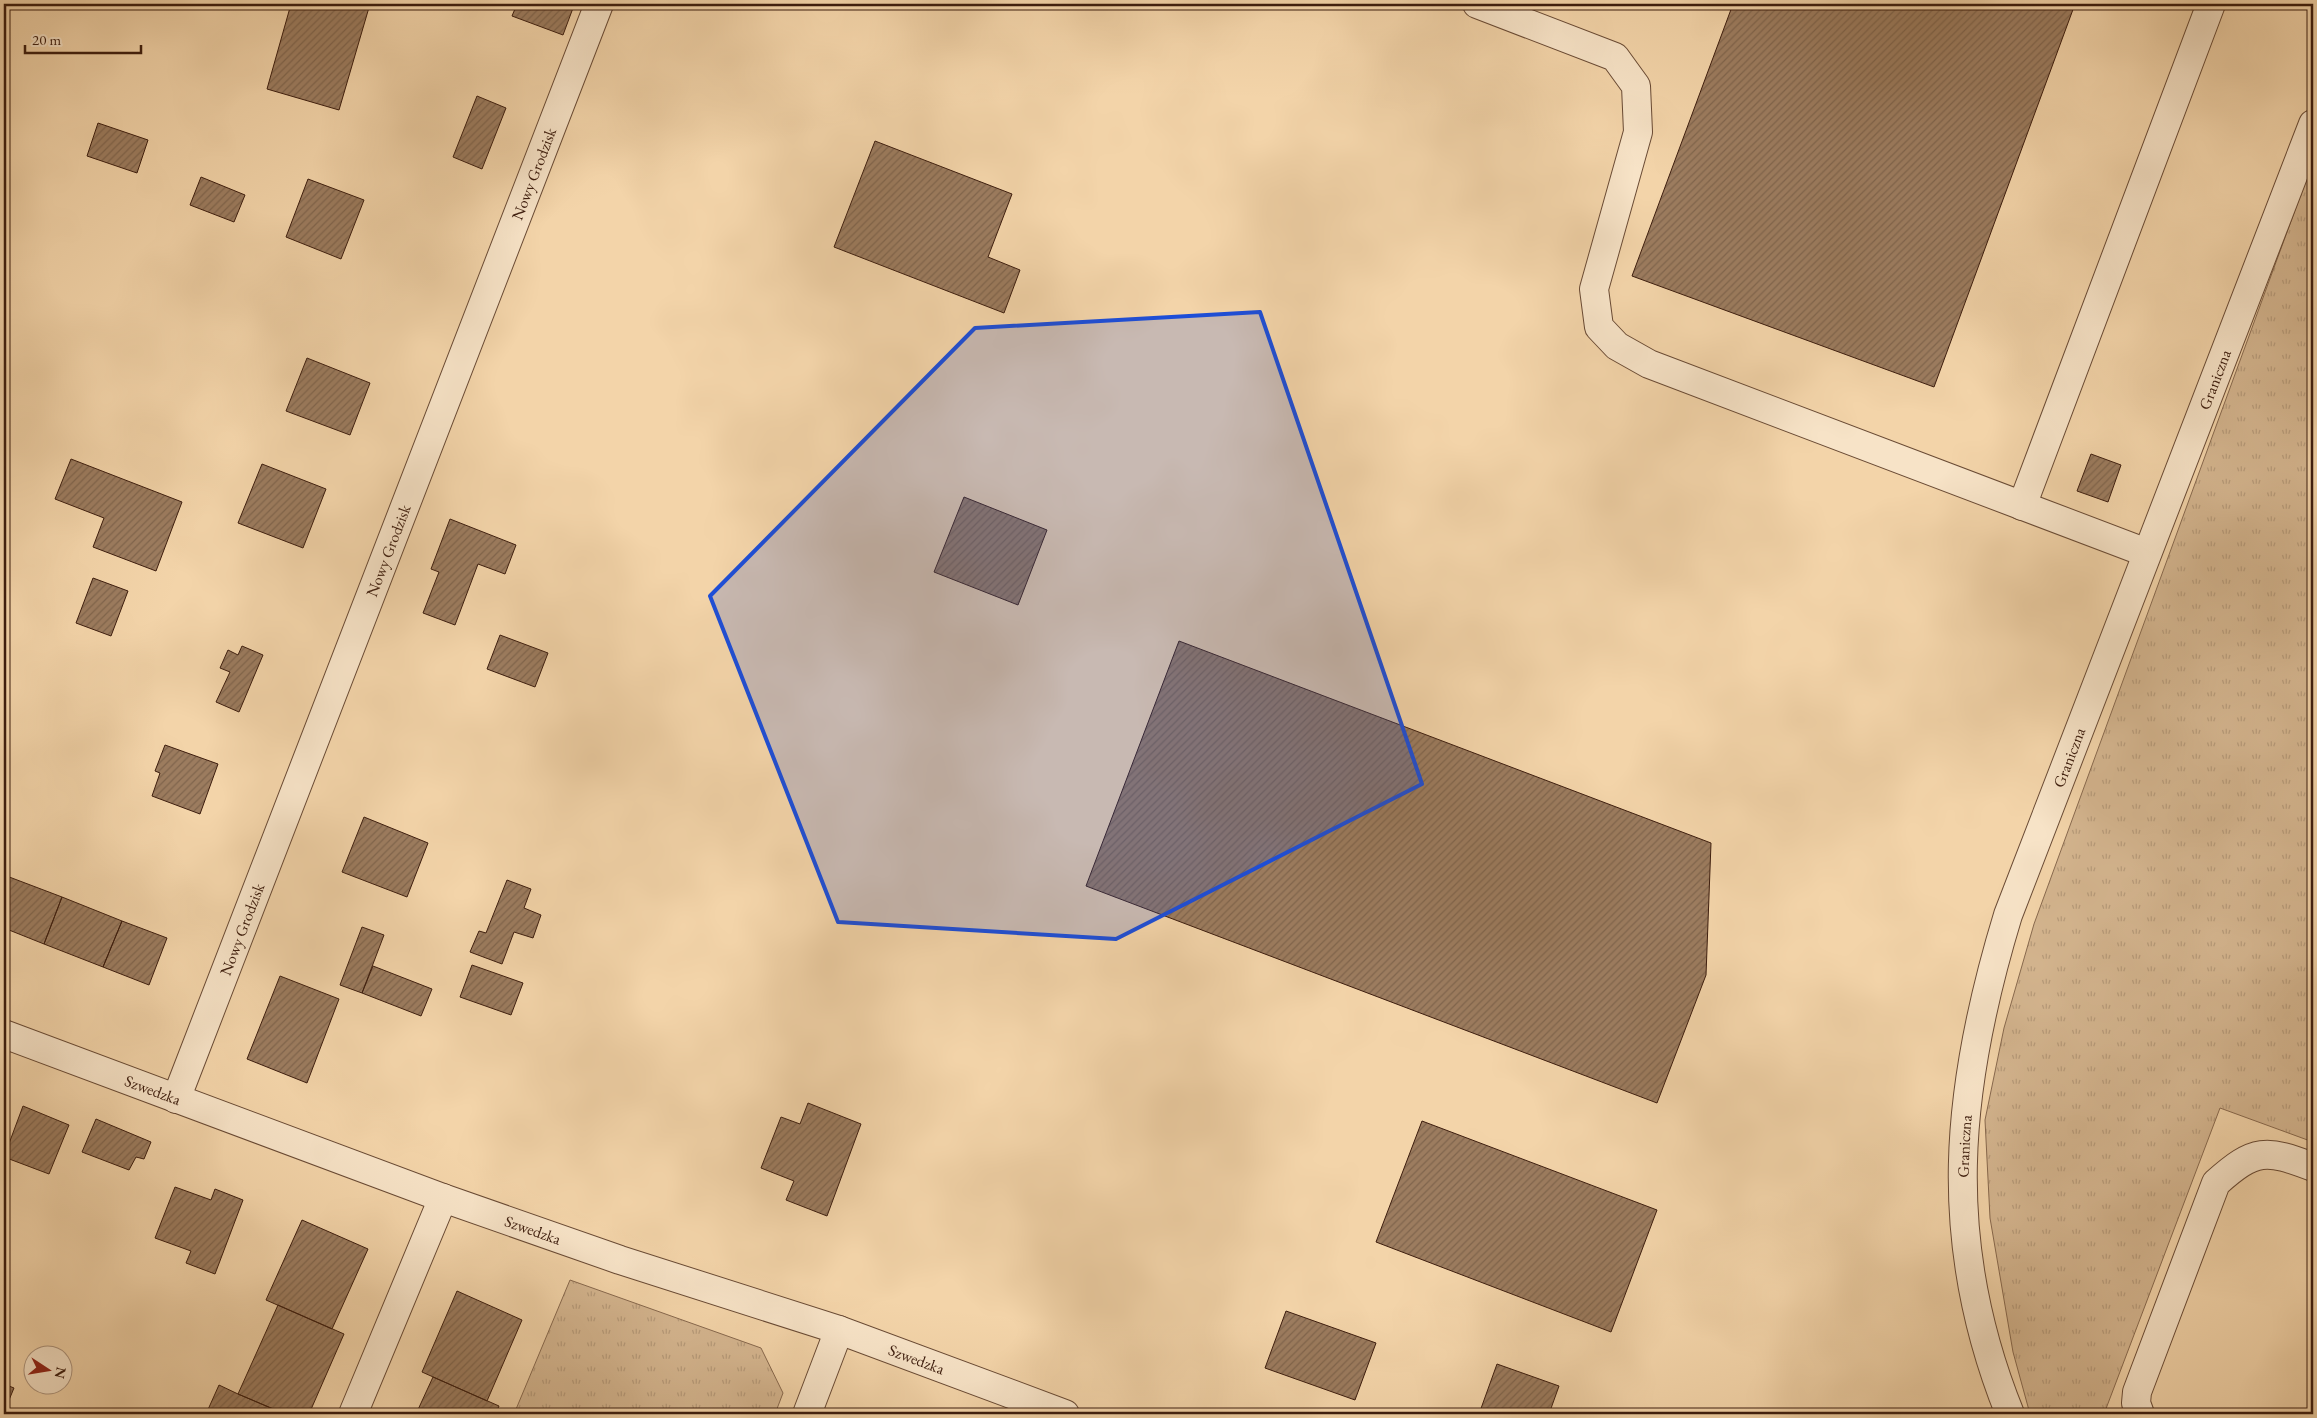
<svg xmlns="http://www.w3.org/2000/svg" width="2317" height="1418" font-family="'EB Garamond',serif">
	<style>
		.grass { fill: url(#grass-tufts); stroke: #88694e }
		.building { fill: url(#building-hatch); stroke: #3d1d0e }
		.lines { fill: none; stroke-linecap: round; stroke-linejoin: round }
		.minor-casing { stroke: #6a4b35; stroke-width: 30 }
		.minor { stroke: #f7e3c7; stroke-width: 28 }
		.marked { fill: #1d4ed8; fill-opacity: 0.2; stroke: #1d4ed8; stroke-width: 4; stroke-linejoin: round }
		.labels { text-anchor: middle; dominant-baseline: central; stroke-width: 5; stroke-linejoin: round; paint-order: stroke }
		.street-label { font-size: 16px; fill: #3d1d0e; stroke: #f7e3c7 }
	</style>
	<defs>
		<pattern id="grass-tufts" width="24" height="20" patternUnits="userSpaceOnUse" patternTransform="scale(1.25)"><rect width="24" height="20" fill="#d4b58f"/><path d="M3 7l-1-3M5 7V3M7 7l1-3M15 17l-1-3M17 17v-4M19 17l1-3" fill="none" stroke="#b79b7a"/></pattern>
		<pattern id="building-hatch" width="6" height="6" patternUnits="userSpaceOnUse" patternTransform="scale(1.25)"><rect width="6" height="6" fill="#9c7c5f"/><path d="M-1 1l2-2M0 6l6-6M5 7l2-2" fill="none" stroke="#80654d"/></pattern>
	</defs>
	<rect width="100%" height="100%" fill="#f3d4a9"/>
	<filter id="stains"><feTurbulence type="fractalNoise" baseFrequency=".004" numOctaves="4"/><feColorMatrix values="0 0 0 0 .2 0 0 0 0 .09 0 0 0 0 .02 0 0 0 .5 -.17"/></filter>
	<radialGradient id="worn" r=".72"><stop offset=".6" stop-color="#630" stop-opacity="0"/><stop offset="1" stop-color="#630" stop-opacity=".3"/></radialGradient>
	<!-- grass -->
	<path class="grass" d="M 2313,161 L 2313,1142 L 2220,1108 L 2104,1414 L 2030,1414 L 2013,1352 L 1990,1218 L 1985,1120 L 2004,1028 L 2034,924 Z
		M 570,1280 L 761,1348 L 783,1393 L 775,1414 L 514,1414 Z"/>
	<!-- building -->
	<path class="building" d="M 291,4 L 370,4 L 339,110 L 267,89 Z
		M 517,4 L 560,4 L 573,8 L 563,35 L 512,16 Z
		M 1733,4 L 2075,4 L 1934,387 L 1632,276 Z
		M 477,96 L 506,108 L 482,169 L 453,157 Z
		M 98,123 L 148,140 L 137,173 L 87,156 Z
		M 875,141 L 1012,194 L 988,257 L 1020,270 L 1004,313 L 834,247 Z
		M 201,177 L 245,195 L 234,222 L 190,205 Z
		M 308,179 L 364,200 L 341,259 L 286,237 Z
		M 307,358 L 370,383 L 350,435 L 286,411 Z
		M 2091,454 L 2121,465 L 2108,502 L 2077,491 Z
		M 71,459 L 182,502 L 156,571 L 93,547 L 104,518 L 55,499 Z
		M 262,464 L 326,489 L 303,548 L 238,523 Z
		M 964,497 L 1047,530 L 1018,605 L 934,572 Z
		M 450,519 L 516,545 L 505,574 L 478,564 L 455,625 L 423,613 L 439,572 L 431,569 Z
		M 93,578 L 128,591 L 111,636 L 76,623 Z
		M 500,635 L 548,653 L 535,687 L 487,669 Z
		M 1179,641 L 1711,843 L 1706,975 L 1657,1103 L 1086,886 Z
		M 242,646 L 263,655 L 239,712 L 216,702 L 230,672 L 220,668 L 228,650 L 238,655 Z
		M 165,745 L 218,764 L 200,814 L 152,796 L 160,773 L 155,771 Z
		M 364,817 L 428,843 L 407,897 L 342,872 Z
		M 4,875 L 62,897 L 44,944 L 4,928 Z
		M 507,880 L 531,889 L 524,908 L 541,915 L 533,938 L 514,932 L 502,964 L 470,952 L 479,931 L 486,933 Z
		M 62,897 L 122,921 L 103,967 L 44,944 Z
		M 122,921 L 167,938 L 149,985 L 103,967 Z
		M 362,927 L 384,935 L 362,993 L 340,985 Z
		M 472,965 L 523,983 L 511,1015 L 460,997 Z
		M 373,966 L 432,989 L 421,1016 L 362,993 Z
		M 280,976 L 339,999 L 307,1083 L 247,1059 Z
		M 808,1103 L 861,1124 L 827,1216 L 786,1200 L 794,1181 L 761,1168 L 781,1117 L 800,1124 Z
		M 23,1106 L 69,1125 L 49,1174 L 4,1157 Z
		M 96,1119 L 151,1142 L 144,1159 L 136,1157 L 129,1170 L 82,1152 Z
		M 1422,1121 L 1657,1210 L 1611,1332 L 1376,1242 Z
		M 175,1187 L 211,1200 L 215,1189 L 243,1200 L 215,1274 L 186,1263 L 191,1251 L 155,1238 Z
		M 302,1220 L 368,1249 L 332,1329 L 266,1300 Z
		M 457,1291 L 522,1320 L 487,1401 L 422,1372 Z
		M 278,1305 L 344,1334 L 309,1414 L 285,1414 L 238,1394 Z
		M 1286,1311 L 1376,1343 L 1355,1400 L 1265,1368 Z
		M 1497,1364 L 1559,1386 L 1549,1414 L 1479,1414 Z
		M 433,1377 L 499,1406 L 496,1414 L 416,1414 Z
		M 4,1384 L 14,1388 L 4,1412 Z
		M 219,1385 L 238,1394 L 285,1414 L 206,1414 Z"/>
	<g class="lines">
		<defs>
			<g id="minor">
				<path d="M 1477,4 L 1615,57 L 1636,86 L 1638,132 L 1594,289 L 1599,327 L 1617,346 L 1649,364 L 2147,553"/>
				<path d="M 2022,506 L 2211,4"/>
				<path id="s1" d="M 4,1034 L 443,1198 L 620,1260 L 839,1330 L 1065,1414"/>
				<path id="s2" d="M 176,1099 L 599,4"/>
				<path d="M 353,1414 L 443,1198"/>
				<path d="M 807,1414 L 839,1330"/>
				<path id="s3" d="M 2010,1414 C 1940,1241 1955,1089 2008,915 L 2313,124"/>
				<path d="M 2140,1414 L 2136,1403 L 2137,1392 L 2216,1183 C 2255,1148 2266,1149 2313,1167"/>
			</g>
		</defs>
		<!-- minor casing -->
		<use href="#minor" class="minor-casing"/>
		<!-- minor -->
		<use href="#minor" class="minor"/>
	</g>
	<!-- marked area -->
	<path class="marked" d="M 1260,312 L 1422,784 L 1116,939 L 838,922 L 710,596 L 975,328 Z"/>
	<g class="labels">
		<!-- street labels -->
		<g class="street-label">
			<text stroke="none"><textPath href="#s2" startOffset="992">Nowy Grodzisk</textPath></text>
			<text stroke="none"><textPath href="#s3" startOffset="1084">Graniczna</textPath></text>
			<text stroke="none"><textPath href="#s2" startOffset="588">Nowy Grodzisk</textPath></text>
			<text stroke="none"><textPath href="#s3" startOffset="679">Graniczna</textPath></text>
			<text stroke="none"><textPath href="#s2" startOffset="182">Nowy Grodzisk</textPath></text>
			<text stroke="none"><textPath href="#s1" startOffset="159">Szwedzka</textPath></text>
			<text stroke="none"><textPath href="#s3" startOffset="274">Graniczna</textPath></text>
			<text stroke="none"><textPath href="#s1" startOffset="564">Szwedzka</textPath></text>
			<text stroke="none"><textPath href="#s1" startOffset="969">Szwedzka</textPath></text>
		</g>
	</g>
	<!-- margin -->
	<rect width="2317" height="1418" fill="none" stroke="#f3d4a9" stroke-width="20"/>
	<rect x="5" y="5" width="2307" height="1408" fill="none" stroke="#3d1d0e" stroke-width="2.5"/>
	<rect x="10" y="10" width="2297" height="1398" fill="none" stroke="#3d1d0e"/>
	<!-- north arrow -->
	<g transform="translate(48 1370) rotate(102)"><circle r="24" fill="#f7e3c7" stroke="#ad947d"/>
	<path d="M0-4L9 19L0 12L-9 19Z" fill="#8f2418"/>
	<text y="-8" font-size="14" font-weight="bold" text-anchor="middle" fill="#3d1d0e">N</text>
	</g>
	<!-- scale -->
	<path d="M25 45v8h116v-8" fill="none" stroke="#3d1d0e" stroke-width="2.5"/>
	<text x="32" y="45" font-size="15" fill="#3d1d0e" stroke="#f7e3c7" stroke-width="4" paint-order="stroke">20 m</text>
	<rect width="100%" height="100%" filter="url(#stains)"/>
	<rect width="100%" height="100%" fill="url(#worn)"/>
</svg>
